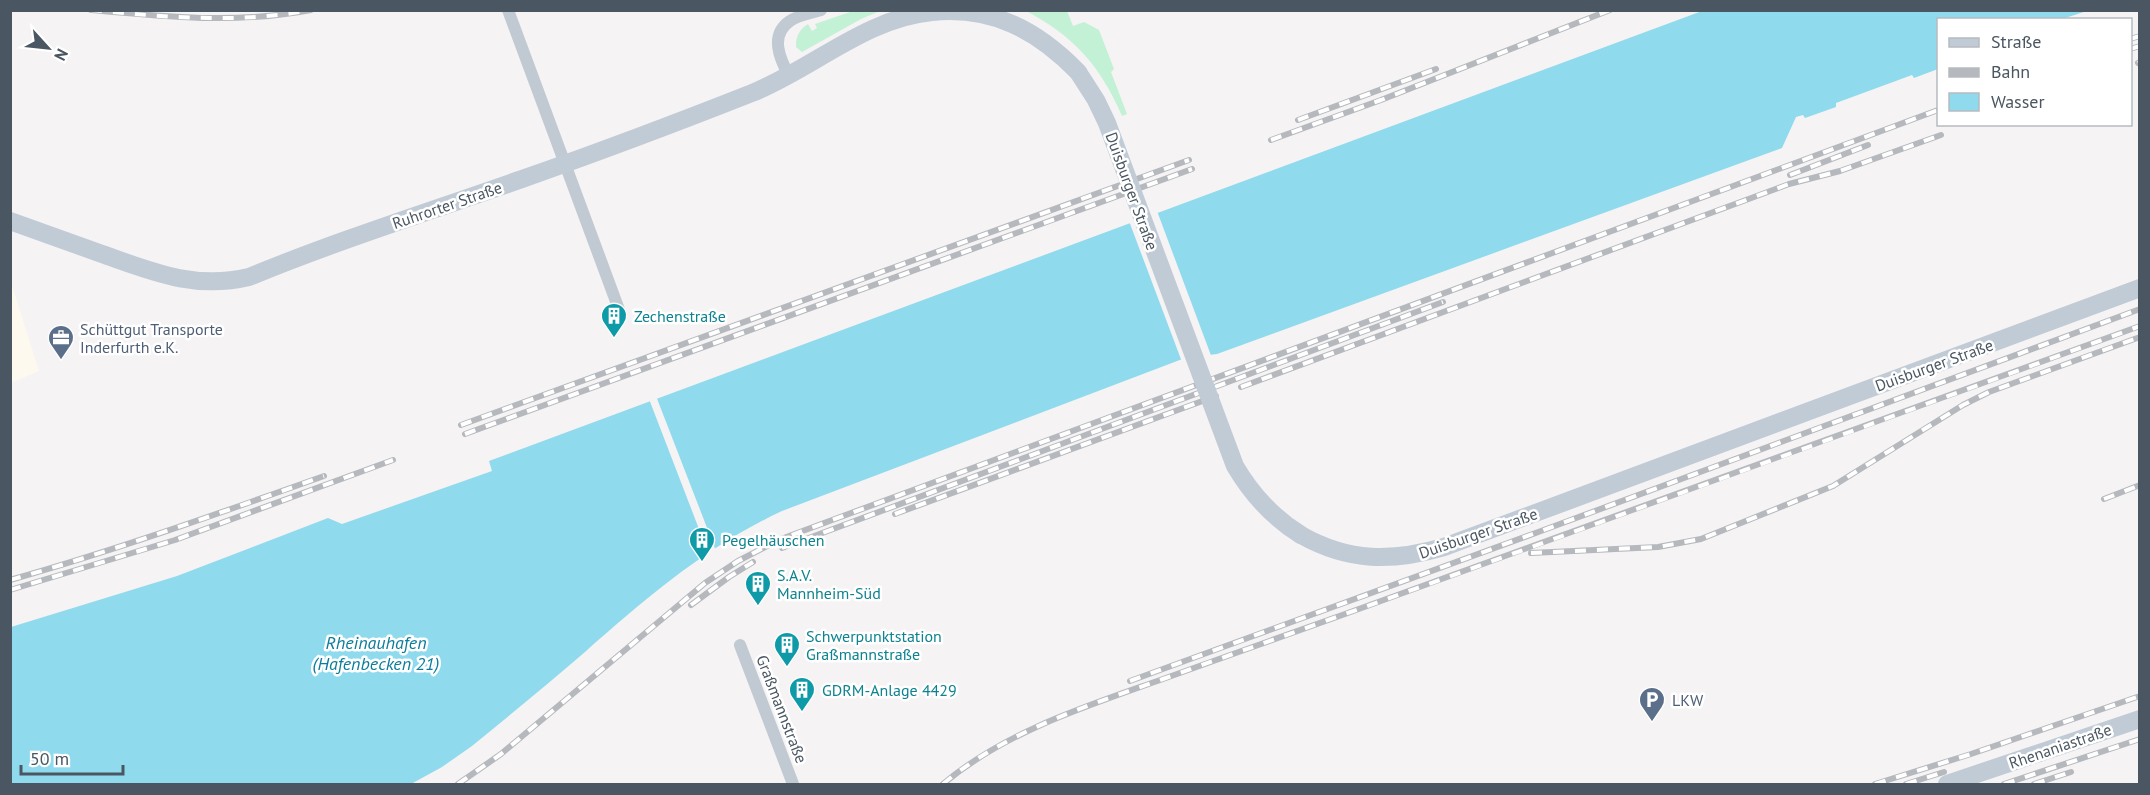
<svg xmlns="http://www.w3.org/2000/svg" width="2150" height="795" font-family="'PT Sans',sans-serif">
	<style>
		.commercial { fill: #fdf9ef }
		.green { fill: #c3f1d5 }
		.water { fill: #90daee }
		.pier { fill: #f5f3f3 }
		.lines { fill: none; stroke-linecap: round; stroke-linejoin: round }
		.street { stroke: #c1cad2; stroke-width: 12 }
		.secondary { stroke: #c1cbd6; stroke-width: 18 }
		.rail-casing { stroke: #b5b8bd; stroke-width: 6 }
		.rail { stroke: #fff; stroke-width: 4; stroke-dasharray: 11; stroke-linecap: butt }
		.secondary-bridge { stroke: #c1cbd6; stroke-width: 18 }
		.labels { text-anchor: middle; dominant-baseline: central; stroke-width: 5; stroke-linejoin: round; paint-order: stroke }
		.street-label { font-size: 16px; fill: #4a5661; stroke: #fff }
		.culture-label { font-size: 16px; fill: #0d838f; stroke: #fff; text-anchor: start }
		.service-label { font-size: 16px; fill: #4e5e75; stroke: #fff; text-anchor: start }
		.water-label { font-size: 18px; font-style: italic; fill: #0c7c9b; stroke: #fff }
	</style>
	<rect width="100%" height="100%" fill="#f5f3f3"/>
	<!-- commercial -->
	<path class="commercial" d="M 11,282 L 39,371 L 11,383 L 10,383 Z"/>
	<!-- green -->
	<path class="green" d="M 853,11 L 880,11 L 861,19 L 802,52 L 796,47 C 796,36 799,30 808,24 L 812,31 L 817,28 L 815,24 Z
		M 1026,11 L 1067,11 L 1073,26 L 1084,22 L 1099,30 L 1114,69 L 1111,72 L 1127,114 L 1122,116 C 1101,67 1074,36 1026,11 Z"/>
	<!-- water -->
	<path class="water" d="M 1702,11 L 2087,11 L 2062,19 L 1938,20 L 1938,69 L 1914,78 L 1912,75 L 1836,103 L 1836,107 L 1805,118 L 1803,115 L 1796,117 L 1782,148 L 1217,354 L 1185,358 L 782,511 C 707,546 646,598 585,652 C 548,684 510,715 472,746 L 442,767 L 411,784 L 11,784 L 11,627 L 177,576 L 328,518 L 342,524 L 492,471 L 489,461 Z"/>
	<!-- pier -->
	<path class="pier" d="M 1157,211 L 1212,358 L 1182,362 L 1129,221 Z
		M 656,396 L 716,551 L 709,555 L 649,399 Z"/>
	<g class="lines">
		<!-- street -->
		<path class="street" d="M 508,10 L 621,315
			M 789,76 C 780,59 769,35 790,21 C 798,15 812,13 821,10
			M 740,645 L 793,784"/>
		<!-- secondary -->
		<path class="secondary" d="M 10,221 C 41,232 71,243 102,254 C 153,272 195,290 249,277 C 339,240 431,211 522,179 C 599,152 676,123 752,93 C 812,69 866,18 932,12 C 992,6 1037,30 1078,72
			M 1301,535 C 1349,562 1392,562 1444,547 L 2140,288
			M 1947,784 L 2140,719"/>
		<defs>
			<path id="rail" d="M 91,10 C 165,17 238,24 311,10
				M 2130,39 L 2140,36
				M 2130,49 L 2140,46
				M 2138,63 L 2140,62
				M 1298,120 L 1436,69
				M 1271,140 L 1381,100 L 1610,10
				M 1790,175 L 1868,145
				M 1241,387 L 1789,184 L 1840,171 L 1941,135
				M 461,425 L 1189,160
				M 465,434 L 1192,169
				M 2104,499 L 2140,485
				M 895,514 L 1216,396
				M 782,548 L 1443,302
				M 1531,553 L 1658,547 L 1701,539 L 1833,486 L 1963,405 L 1989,392 L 2140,337
				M 10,580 C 116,550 220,513 324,476
				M 10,590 L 175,540 L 393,460
				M 691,605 L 729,577 L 753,562
				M 1130,681 L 1541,531 L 2140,309
				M 458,784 L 501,754 L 705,583 L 738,561 L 781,539 L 1938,110
				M 943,784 C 1006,731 1087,706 1163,679 C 1224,657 1284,636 1345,614 C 1610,519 1875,423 2140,326
				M 1875,784 L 1971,754 L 2140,696
				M 1906,784 L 1944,772
				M 2004,784 L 2140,739
				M 2034,784 L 2071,772"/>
		</defs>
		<!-- rail casing -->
		<use href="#rail" class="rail-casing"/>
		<!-- rail -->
		<use href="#rail" class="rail"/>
		<!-- secondary-bridge -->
		<path class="secondary-bridge" d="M 1078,72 L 1096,100 L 1107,123 L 1235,466 C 1252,495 1272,517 1301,535"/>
	</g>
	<!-- icons -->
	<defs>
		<symbol id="building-pin" viewBox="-11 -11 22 30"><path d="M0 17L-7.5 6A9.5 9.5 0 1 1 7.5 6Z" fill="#0f9aa8" stroke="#fff"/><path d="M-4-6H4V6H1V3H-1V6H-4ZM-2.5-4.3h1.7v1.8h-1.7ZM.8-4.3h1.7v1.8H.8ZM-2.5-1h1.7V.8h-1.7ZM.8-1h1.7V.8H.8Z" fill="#fff"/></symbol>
		<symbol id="office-pin" viewBox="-11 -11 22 30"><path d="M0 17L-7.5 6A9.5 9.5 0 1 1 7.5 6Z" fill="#5c6f8a" stroke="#fff"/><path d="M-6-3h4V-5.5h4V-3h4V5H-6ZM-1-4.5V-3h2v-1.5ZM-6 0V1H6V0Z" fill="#fff"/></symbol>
		<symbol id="parking-pin" viewBox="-11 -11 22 30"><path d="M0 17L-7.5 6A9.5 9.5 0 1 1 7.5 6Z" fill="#5c6f8a" stroke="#fff"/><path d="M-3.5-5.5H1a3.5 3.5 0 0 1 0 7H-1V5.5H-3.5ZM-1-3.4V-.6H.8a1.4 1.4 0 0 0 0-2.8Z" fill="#fff"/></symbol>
	</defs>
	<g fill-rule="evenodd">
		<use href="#building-pin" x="599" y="301" width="30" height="40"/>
		<use href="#office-pin" x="46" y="323" width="30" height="40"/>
		<use href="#building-pin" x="687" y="525" width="30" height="40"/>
		<use href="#building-pin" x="743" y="569" width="30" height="40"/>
		<use href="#building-pin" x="772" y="630" width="30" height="40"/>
		<use href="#building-pin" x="787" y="675" width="30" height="40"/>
		<use href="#parking-pin" x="1637" y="685" width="30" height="40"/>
	</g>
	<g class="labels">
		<!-- street labels -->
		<g class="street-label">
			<text transform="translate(1132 191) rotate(70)">Duisburger Straße</text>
			<text transform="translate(447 205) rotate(-19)">Ruhrorter Straße</text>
			<text transform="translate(1934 365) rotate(-20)">Duisburger Straße</text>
			<text transform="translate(1478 533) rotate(-19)">Duisburger Straße</text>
			<text transform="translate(782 709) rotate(69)">Graßmannstraße</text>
			<text transform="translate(2060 746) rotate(-19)">Rhenaniastraße</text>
		</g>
		<!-- culture labels -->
		<g class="culture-label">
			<text x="634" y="316">Zechenstraße</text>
			<text x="722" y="540">Pegelhäuschen</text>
			<text x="777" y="575">S.A.V.<tspan x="777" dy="18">Mannheim-Süd</tspan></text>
			<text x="806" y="636">Schwerpunktstation<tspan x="806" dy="18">Graßmannstraße</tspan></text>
			<text x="822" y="690">GDRM-Anlage 4429</text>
		</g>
		<!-- service labels -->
		<g class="service-label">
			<text x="80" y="329">Schüttgut Transporte<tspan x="80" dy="18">Inderfurth e.K.</tspan></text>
			<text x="1672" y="700">LKW</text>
		</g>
		<!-- water labels -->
		<g class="water-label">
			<text x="376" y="642">Rheinauhafen<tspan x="376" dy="21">(Hafenbecken 21)</tspan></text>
		</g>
	</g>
	<!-- border -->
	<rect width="2150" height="795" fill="none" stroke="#4a5661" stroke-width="24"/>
	<!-- legend -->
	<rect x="1937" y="18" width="195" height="108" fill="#ffffff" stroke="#b7bbc0" stroke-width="1.5"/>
	<rect x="1949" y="38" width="30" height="9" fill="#c1cbd6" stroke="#b7bbc0" stroke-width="1.5"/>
	<text x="1991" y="48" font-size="18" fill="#4a5661">Straße</text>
	<rect x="1949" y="68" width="30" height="9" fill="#b5b8bd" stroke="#b7bbc0" stroke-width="1.5"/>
	<text x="1991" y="78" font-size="18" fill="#4a5661">Bahn</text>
	<rect x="1949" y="93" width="30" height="18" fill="#90daee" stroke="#b7bbc0" stroke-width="1.5"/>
	<text x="1991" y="108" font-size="18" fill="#4a5661">Wasser</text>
	<!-- north arrow -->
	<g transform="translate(48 48) rotate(117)" stroke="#ffffff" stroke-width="4.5" paint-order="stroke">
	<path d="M0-4.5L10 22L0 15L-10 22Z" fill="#4a5661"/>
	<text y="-9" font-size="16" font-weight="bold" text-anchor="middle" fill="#4a5661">N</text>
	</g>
	<!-- scale -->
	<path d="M21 765v9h102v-9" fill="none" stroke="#4a5661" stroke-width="3"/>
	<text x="30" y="765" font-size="18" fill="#4a5661" stroke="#ffffff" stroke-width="4.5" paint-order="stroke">50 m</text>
</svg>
